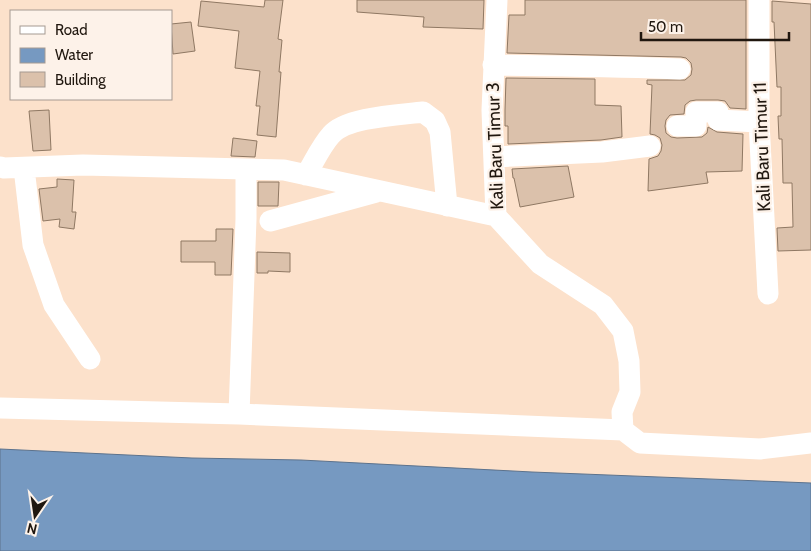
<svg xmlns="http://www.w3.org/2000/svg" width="811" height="551" font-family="Cabin,sans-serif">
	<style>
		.water { fill: #7699c1; stroke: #5c728c }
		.building { fill: #dbc1ab; stroke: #8f7863 }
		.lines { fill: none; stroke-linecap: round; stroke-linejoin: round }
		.minor { stroke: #fff; stroke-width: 21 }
		.labels { text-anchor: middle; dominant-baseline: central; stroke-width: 4.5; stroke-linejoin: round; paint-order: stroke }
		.street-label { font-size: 18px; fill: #20170f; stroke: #fdf2e9 }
	</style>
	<rect width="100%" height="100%" fill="#fce1cb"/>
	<!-- water -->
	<path class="water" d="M 0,449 L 192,458 L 301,460 L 532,472 L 811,483 L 811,551 L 0,551 Z"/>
	<!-- building -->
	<path class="building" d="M 265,0 L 283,0 L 278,39 L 282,40 L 279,72 L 281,72 L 276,137 L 257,135 L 260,106 L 256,106 L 260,71 L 235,68 L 239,31 L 198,26 L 201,1 L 264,7 Z
		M 357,0 L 484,0 L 483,29 L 423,27 L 424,17 L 357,12 Z
		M 525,0 L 746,0 L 746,109 L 730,108 L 725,101 L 718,100 L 696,100 L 690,101 L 685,105 L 684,114 L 670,115 L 666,120 L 665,126 L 666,133 L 671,137 L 677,138 L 702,137 L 707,133 L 708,127 L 717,132 L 743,134 L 742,171 L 706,172 L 708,183 L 648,191 L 649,159 L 658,156 L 661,151 L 662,145 L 660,138 L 655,135 L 650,134 L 652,85 L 647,84 L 647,80 L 685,80 L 691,75 L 692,69 L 691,63 L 686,58 L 681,57 L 507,53 L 509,15 L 525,15 Z
		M 772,1 L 811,4 L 811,250 L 778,251 L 777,228 L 793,227 L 792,183 L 783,183 L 782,139 L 779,139 L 778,116 L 781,116 L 781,87 L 777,87 L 774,22 L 772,22 Z
		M 191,22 L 195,51 L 173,54 L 171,24 Z
		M 506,78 L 595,79 L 595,105 L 621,106 L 622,137 L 601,140 L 508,144 L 508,126 L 505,126 L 505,110 Z
		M 49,110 L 51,150 L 33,151 L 29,111 Z
		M 233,138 L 257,141 L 255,157 L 231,156 Z
		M 568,166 L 574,197 L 520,207 L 514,178 L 513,178 L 512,169 Z
		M 57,179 L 74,180 L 72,212 L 76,212 L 74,229 L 59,227 L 60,219 L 43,221 L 39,189 L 57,187 Z
		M 258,182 L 279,182 L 278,206 L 258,206 Z
		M 216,229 L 233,229 L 231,275 L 215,275 L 215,262 L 181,262 L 181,241 L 216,241 Z
		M 257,252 L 290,253 L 290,272 L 268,271 L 268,273 L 257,273 Z"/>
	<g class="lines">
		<!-- minor -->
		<path class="minor" d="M 497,0 L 492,110 L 496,216 L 540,264 L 603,305 L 623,331 L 629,361 L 630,392 L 622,412 L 623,430 L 640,443 L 760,449 L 811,443
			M 759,0 L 759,122 L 768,294
			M 493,65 C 555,66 617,66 680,69
			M 677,126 L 696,126 L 696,112 L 718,112 L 718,120 L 759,122
			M 494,157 L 602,152 L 650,146
			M 0,167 L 4,168 L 83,165 L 284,170 L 496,216
			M 24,168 L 33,245 L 54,305 L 90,359
			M 306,175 C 314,162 321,146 331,135 C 346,117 399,115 423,112 L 435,121 L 440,132 L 447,206
			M 270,221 L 376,192
			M 0,408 L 239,414 L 623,430
			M 239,414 L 246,219 L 246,170"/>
	</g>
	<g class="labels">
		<!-- street labels -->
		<g class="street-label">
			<text transform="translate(495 146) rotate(-92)">Kali Baru Timur 3</text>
			<text transform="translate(762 147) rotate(-92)">Kali Baru Timur 11</text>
		</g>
	</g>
	<!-- legend -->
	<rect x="10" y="10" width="162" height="90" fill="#fdf2e9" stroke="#a59a92"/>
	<rect x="20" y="26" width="25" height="8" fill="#ffffff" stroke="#a59a92"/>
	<text x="55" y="35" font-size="15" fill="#20170f">Road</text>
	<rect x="20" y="48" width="25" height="15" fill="#7699c1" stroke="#a59a92"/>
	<text x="55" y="60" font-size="15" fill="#20170f">Water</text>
	<rect x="20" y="72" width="25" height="15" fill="#dbc1ab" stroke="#a59a92"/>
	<text x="55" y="85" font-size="15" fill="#20170f">Building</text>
	<!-- north arrow -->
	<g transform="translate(35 516) rotate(193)" stroke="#fdf2e9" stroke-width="4" paint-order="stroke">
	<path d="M0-4L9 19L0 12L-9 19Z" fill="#20170f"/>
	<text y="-8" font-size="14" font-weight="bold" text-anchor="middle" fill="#20170f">N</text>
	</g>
	<!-- scale -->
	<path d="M641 32v8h148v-8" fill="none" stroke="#20170f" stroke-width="2.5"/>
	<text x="648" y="32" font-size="15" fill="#20170f" stroke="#fdf2e9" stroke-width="4" paint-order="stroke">50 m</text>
</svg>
